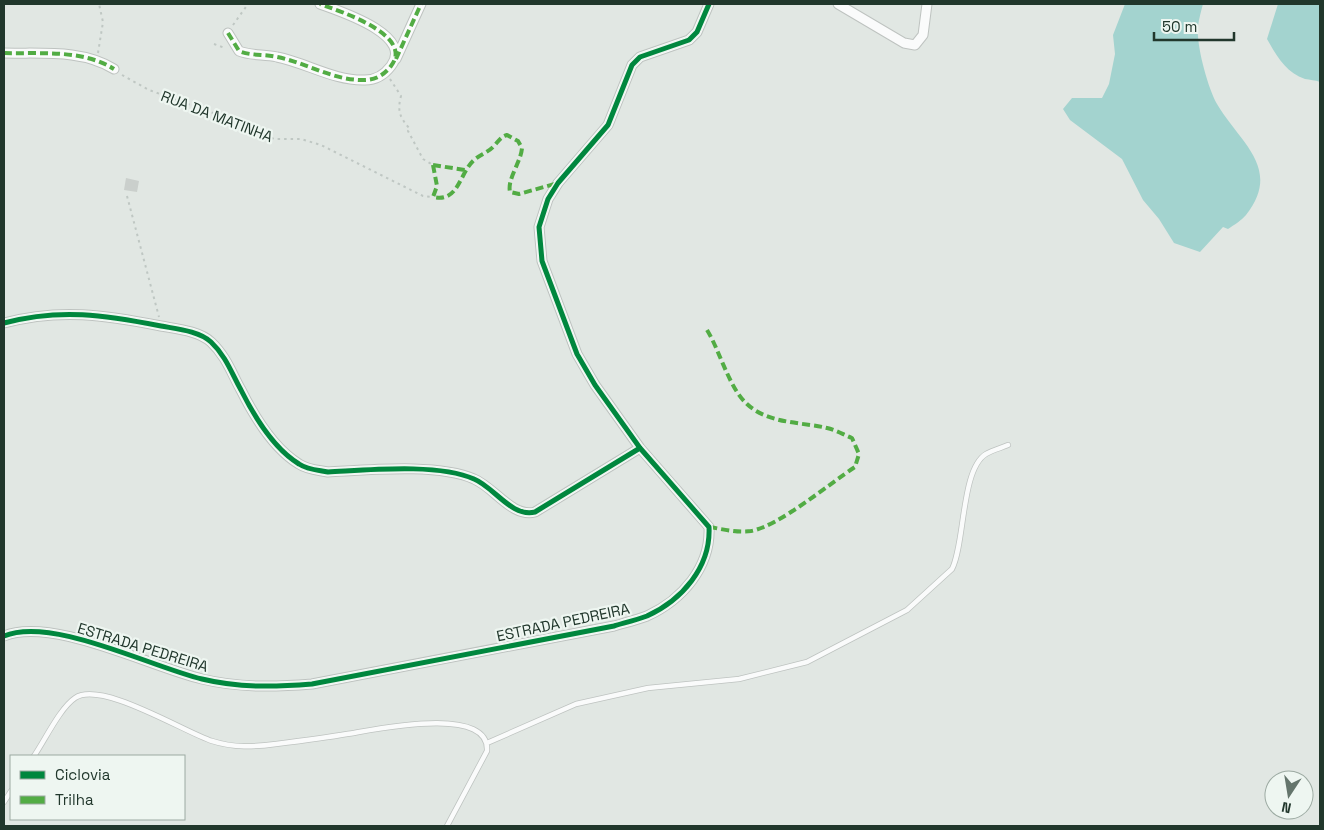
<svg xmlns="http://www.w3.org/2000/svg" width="1324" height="830" font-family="'Space Grotesk',sans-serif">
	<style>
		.water { fill: #a3d3cf }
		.building { fill: #cacfcc }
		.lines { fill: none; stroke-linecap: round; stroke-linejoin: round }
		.lane-casing { stroke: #bec3c0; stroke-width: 6 }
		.street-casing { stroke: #bec3c0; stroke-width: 11 }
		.path { stroke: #bfc7c3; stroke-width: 2; stroke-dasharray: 2.5 4; stroke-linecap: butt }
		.lane { stroke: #fafbfb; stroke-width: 4.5 }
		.street { stroke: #fafbfb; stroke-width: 9 }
		.quiet { stroke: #52ac44; stroke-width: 4; stroke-dasharray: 8 4; stroke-linecap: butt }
		.cycleway-casing { stroke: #eef6f1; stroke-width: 8 }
		.cycleway { stroke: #00873e; stroke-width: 5 }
		.labels { text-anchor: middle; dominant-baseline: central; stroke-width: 4.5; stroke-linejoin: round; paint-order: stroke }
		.street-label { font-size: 15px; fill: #21372c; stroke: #eef6f1 }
	</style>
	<rect width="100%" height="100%" fill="#e1e7e3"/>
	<!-- water -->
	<path class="water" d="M 1125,4 L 1203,4 C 1201,11 1199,19 1198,26 C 1196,45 1208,88 1217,104 C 1239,142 1283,168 1246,215 C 1242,220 1234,225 1228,229 L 1223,227 L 1200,252 L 1174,243 L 1159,219 L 1143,200 L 1122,159 L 1070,120 L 1063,109 L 1072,98 L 1102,98 L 1109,84 L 1115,54 L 1113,35 Z
		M 1278,4 L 1320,4 L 1320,82 C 1315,80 1310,80 1305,79 C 1286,73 1276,55 1267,39 Z"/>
	<!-- building -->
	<path class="building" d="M 126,178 L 139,181 L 137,192 L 124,190 Z"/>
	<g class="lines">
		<defs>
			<path id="lane" d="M 487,743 L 576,704 L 648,688 L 739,679 L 807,662 L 907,610 L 952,569 C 965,544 961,469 986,454 C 993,450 1001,448 1008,445
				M 34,756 C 45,740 60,708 75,698 C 101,680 184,732 212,741 C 234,748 254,747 276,744 C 300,741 324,738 347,734 C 373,730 490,704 487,751 L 447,826
				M 4,802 L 11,791"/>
			<path id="street" d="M 838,4 L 904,43 L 915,45 L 923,35 L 927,4
				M 228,33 L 239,51 C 251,56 264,54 277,57 C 307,63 334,81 365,80 C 376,80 385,74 391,66 C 415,35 339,11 320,4
				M 4,53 C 41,54 82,49 114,69
				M 396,59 L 421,4
				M 4,323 C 60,308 105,315 161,326 C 177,329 199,331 211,342 C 226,356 232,374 241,390 C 254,416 274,449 299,464 C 308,470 318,470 328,472 C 368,470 438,463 474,479 C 494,487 512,518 535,512 L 640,448
				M 4,636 C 52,616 151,667 202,679 C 239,688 275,687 312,684 L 614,626 C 624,623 636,620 647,616 C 682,600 711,567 709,527 L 640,448 L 595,385 L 577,354 L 542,261 L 539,227 L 548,199 L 558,183 L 608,125 L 632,65 L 640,57 L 689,40 L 697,32 L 709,4"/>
		</defs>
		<!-- lane casing -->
		<use href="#lane" class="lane-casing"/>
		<!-- street casing -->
		<use href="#street" class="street-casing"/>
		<!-- path -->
		<path class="path" d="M 233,25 L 248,4
			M 214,44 L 225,48
			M 98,53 L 103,22 L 99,4
			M 122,75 L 149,90 L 252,127 L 274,139 L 301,139 L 321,145 L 423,196 L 433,197
			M 390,79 L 401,96 C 397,111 400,118 410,129 L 408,131 L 423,159 L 433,165
			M 127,196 L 159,317"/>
		<!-- lane -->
		<use href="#lane" class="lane"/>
		<!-- street -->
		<use href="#street" class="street"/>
		<!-- quiet -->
		<path class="quiet" d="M 228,33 L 239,51 C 251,56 264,54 277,57 C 307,63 334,81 365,80 C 376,80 385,74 391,66 C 415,35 339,11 320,4
			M 4,53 C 41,54 82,49 114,69
			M 396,59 L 421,4
			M 433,165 L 437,186 L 433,197 C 458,203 459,175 473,161 C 479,155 487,153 493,147 C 498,142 500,137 507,135 L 518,141 L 522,148 C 521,162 507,179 510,192 L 519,194 L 558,183
			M 433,165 L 465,170
			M 707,330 C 720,351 729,388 747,404 C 768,424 802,422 827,428 C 836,430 844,435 852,438 L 859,454 L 855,467 C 829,484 779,526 751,531 C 737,533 722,529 709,527"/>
		<defs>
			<path id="cycleway" d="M 4,323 C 60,308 105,315 161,326 C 177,329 199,331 211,342 C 226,356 232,374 241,390 C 254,416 274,449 299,464 C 308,470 318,470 328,472 C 368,470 438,463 474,479 C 494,487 512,518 535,512 L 640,448
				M 4,636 C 52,616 151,667 202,679 C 239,688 275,687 312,684 L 614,626 C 624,623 636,620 647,616 C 682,600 711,567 709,527 L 640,448 L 595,385 L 577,354 L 542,261 L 539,227 L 548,199 L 558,183 L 608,125 L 632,65 L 640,57 L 689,40 L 697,32 L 709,4"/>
		</defs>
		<!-- cycleway casing -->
		<use href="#cycleway" class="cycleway-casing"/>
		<!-- cycleway -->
		<use href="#cycleway" class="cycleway"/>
	</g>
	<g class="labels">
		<!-- street labels -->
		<g class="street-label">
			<text transform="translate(217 116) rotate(21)">RUA DA MATINHA</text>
			<text transform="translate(563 622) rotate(-12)">ESTRADA PEDREIRA</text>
			<text transform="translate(143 647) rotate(17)">ESTRADA PEDREIRA</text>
		</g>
	</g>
	<!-- border -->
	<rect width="1324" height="830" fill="none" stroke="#21372c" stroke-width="10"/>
	<!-- legend -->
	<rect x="10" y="755" width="175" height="65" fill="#eef6f1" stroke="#9caaa2"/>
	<rect x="20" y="771" width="25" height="8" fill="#00873e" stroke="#9caaa2"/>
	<text x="55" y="780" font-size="15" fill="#21372c">Ciclovia</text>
	<rect x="20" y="796" width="25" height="8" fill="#52ac44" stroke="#9caaa2"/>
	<text x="55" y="805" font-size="15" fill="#21372c">Trilha</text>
	<!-- north arrow -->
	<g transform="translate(1289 795) rotate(192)"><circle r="24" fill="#eef6f1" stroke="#9caaa2"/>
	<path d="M0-4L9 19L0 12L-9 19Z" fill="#64756c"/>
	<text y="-8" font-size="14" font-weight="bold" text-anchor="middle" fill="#21372c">N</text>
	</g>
	<!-- scale -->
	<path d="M1154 32v8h80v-8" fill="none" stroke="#21372c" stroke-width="2.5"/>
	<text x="1162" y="32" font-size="15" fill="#21372c" stroke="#eef6f1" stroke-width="4" paint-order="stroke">50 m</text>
</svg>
